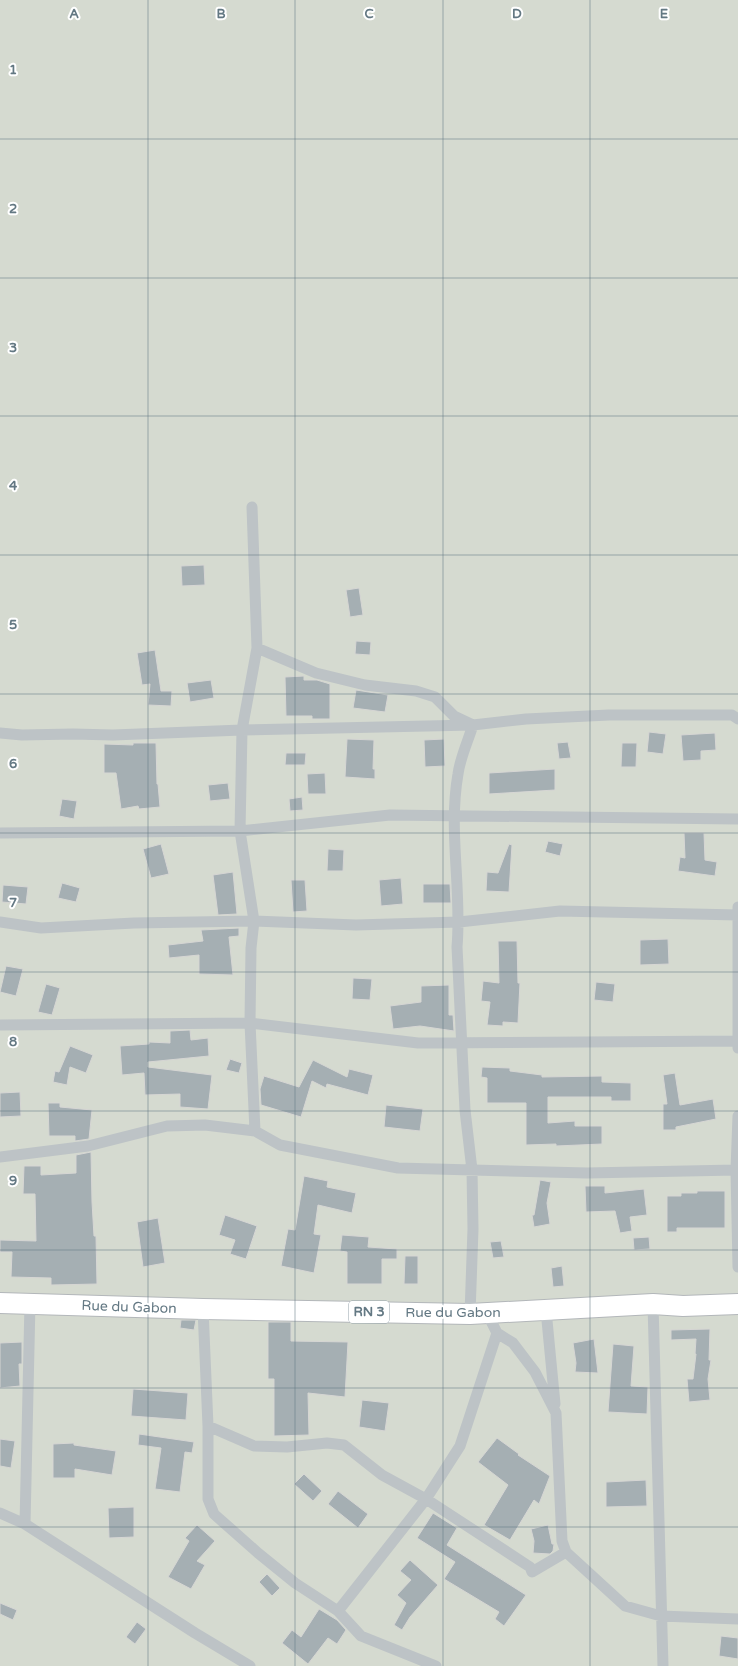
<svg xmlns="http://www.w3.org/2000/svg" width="738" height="1666" font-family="'Varela Round',sans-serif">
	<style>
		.green { fill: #d5dad0 }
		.building { fill: #a5afb3; stroke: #d6d6d4 }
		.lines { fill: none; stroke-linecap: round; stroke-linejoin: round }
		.highway-casing { stroke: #b3b7ba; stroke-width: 22 }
		.street { stroke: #bdc3c6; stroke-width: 11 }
		.highway { stroke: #fff; stroke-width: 20 }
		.grid { fill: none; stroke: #637883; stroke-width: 1; stroke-opacity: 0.55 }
		.labels { text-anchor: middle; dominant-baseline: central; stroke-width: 4; stroke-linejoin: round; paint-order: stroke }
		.shield { fill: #fff; stroke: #92a0a8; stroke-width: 1 }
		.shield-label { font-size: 13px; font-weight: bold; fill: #637883 }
		.street-label { font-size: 14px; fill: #637883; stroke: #fff }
		.grid-label { font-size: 13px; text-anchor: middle; font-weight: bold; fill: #637883; stroke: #fff; stroke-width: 4; stroke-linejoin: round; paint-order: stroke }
	</style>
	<rect width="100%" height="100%" fill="#f5f5f1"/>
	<!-- green -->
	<path class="green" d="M 0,0 L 738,0 L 738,1666 L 0,1666 Z"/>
	<!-- building -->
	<path class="building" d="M 204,565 L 205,585 L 182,586 L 181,566 Z
		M 359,588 L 363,615 L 350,617 L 346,590 Z
		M 356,641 L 371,642 L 370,655 L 355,654 Z
		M 155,650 L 161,691 L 172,691 L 171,706 L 148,705 L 150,684 L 142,685 L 137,653 Z
		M 304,676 L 304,680 L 317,680 L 330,684 L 330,719 L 312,719 L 312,716 L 286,716 L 285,677 Z
		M 211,680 L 214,698 L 190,702 L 187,683 Z
		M 356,690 L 388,695 L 385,712 L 353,708 Z
		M 649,732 L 666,734 L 663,754 L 647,752 Z
		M 715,733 L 716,750 L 701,751 L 701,760 L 683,761 L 681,735 Z
		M 347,739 L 374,740 L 373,769 L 375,769 L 375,779 L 345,777 Z
		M 444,739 L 445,766 L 425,767 L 424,740 Z
		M 568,742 L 571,758 L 559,759 L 557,743 Z
		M 133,743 L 156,743 L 157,784 L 158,784 L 160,807 L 139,809 L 138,806 L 121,809 L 116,773 L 104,773 L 104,744 L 133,745 Z
		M 622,743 L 637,743 L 636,767 L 621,767 Z
		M 286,753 L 306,753 L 305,765 L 285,765 Z
		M 555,769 L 555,790 L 489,794 L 489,773 Z
		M 325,773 L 326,794 L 308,794 L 307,774 Z
		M 228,783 L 230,799 L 210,801 L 208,785 Z
		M 302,797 L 303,810 L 290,811 L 289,799 Z
		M 62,799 L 77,801 L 74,819 L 59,816 Z
		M 684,833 L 704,833 L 705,860 L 717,862 L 715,876 L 678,871 L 680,857 L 685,858 Z
		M 548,841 L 563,844 L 560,856 L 545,852 Z
		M 161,844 L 169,874 L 151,878 L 143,849 Z
		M 509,844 L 512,845 L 509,892 L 486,891 L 487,872 L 498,873 Z
		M 328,849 L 344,850 L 343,871 L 327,871 Z
		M 233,872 L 237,914 L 218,915 L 213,875 Z
		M 401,878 L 403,904 L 381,906 L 379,880 Z
		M 291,880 L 305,880 L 307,911 L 293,912 Z
		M 62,883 L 80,888 L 76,902 L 58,898 Z
		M 423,884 L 450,884 L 451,903 L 423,903 Z
		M 3,885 L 28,887 L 26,904 L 2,902 Z
		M 239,928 L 239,936 L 229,937 L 233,975 L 199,974 L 199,955 L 169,958 L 168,945 L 203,941 L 201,930 Z
		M 668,939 L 669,964 L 640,965 L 640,940 Z
		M 498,941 L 517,941 L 518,983 L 520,983 L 518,1023 L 503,1022 L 503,1026 L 487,1025 L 490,1002 L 481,1001 L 483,981 L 499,983 Z
		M 6,966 L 23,969 L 16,996 L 0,992 Z
		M 353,978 L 372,979 L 370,1000 L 352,999 Z
		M 596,982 L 615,984 L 613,1002 L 594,1000 Z
		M 46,984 L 60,988 L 52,1015 L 38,1012 Z
		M 449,985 L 449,1015 L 453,1015 L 454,1031 L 420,1026 L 393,1029 L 390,1006 L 421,1002 L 421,986 Z
		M 190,1030 L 191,1040 L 208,1038 L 209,1056 L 148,1062 L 148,1067 L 212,1075 L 208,1109 L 180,1107 L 180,1094 L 145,1095 L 144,1073 L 122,1075 L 120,1046 L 149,1044 L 149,1042 L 170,1043 L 170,1031 Z
		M 70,1046 L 93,1055 L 86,1073 L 70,1067 L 67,1085 L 53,1082 L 55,1071 L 59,1072 Z
		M 230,1059 L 242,1063 L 239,1073 L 226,1070 Z
		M 313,1060 L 347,1077 L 349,1069 L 373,1075 L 368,1095 L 327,1084 L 326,1088 L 312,1081 L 301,1117 L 261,1105 L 260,1089 L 264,1076 L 299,1087 Z
		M 482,1067 L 510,1068 L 510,1071 L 542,1075 L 542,1077 L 602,1076 L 602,1082 L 631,1083 L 631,1101 L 611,1101 L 611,1097 L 548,1097 L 548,1123 L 575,1121 L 575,1126 L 602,1126 L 602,1144 L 556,1146 L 556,1144 L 526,1145 L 526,1103 L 487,1103 L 487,1078 L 481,1077 Z
		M 675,1073 L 680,1105 L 713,1099 L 716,1119 L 676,1127 L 676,1130 L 663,1130 L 663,1104 L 667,1104 L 663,1075 Z
		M 20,1092 L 21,1116 L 0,1117 L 0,1093 Z
		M 48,1103 L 60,1103 L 60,1107 L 92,1110 L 89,1139 L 75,1141 L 75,1136 L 49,1136 Z
		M 386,1105 L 423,1109 L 420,1131 L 384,1127 Z
		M 91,1152 L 92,1202 L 94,1236 L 96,1236 L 97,1284 L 51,1285 L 51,1278 L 11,1277 L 12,1252 L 0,1252 L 0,1240 L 36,1241 L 35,1194 L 23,1194 L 24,1166 L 41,1166 L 41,1175 L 76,1173 L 76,1155 Z
		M 304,1176 L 328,1181 L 327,1187 L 356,1193 L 352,1213 L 318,1205 L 314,1234 L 321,1235 L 314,1273 L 281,1266 L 288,1229 L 295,1230 Z
		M 540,1180 L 551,1182 L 547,1203 L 550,1224 L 534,1227 L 532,1215 L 534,1215 Z
		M 585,1186 L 605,1186 L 605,1193 L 644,1189 L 647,1215 L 630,1217 L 632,1231 L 620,1233 L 615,1211 L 586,1212 Z
		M 697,1191 L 725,1191 L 725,1228 L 677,1228 L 677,1232 L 667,1232 L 667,1196 L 681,1196 L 681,1193 L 697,1193 Z
		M 225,1215 L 257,1226 L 246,1259 L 230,1254 L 235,1240 L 219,1235 Z
		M 158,1218 L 165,1263 L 143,1267 L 137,1222 Z
		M 342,1235 L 369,1237 L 368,1247 L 397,1249 L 397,1259 L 382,1259 L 382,1284 L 347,1284 L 347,1252 L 340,1251 Z
		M 649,1237 L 650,1249 L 634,1250 L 633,1238 Z
		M 501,1241 L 504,1257 L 493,1258 L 490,1242 Z
		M 405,1256 L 418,1256 L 418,1284 L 404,1284 Z
		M 562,1266 L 564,1286 L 553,1287 L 551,1268 Z
		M 181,1320 L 196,1320 L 194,1330 L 180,1328 Z
		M 268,1322 L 291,1322 L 291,1341 L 348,1342 L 345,1397 L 308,1393 L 309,1435 L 274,1436 L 274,1379 L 268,1379 Z
		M 710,1329 L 709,1360 L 711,1360 L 708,1379 L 710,1400 L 689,1402 L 687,1379 L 693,1379 L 696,1354 L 695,1354 L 696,1339 L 671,1340 L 671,1330 Z
		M 594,1339 L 598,1373 L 575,1372 L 576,1363 L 573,1343 Z
		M 22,1342 L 22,1364 L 19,1364 L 20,1386 L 0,1388 L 0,1343 Z
		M 613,1344 L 634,1346 L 631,1386 L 648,1387 L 647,1414 L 608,1412 Z
		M 133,1389 L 188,1393 L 186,1420 L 131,1416 Z
		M 362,1400 L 389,1403 L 385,1431 L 359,1427 Z
		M 139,1434 L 194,1442 L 192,1453 L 185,1452 L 180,1492 L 155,1489 L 161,1448 L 138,1445 Z
		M 497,1438 L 519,1454 L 518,1455 L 550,1476 L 539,1504 L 534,1500 L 510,1540 L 484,1525 L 508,1485 L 478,1462 Z
		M 0,1439 L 15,1441 L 11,1468 L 0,1466 Z
		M 74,1443 L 74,1445 L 116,1451 L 112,1475 L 75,1469 L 75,1478 L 53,1478 L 53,1444 Z
		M 304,1474 L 322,1491 L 313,1501 L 294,1484 Z
		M 646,1480 L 647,1506 L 606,1507 L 606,1482 Z
		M 338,1491 L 368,1514 L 358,1528 L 328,1504 Z
		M 134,1507 L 134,1537 L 109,1538 L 108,1508 Z
		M 433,1513 L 457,1528 L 447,1545 L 526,1595 L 504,1626 L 495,1619 L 499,1612 L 444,1579 L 455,1562 L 417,1538 Z
		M 197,1525 L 215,1541 L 197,1561 L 205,1565 L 191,1589 L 168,1577 L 189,1541 L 185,1538 Z
		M 548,1525 L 552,1544 L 554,1544 L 553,1551 L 550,1554 L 533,1553 L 534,1541 L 531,1529 Z
		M 410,1560 L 438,1585 L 410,1617 L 402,1630 L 394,1625 L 406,1603 L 397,1595 L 411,1580 L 400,1571 Z
		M 267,1574 L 280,1588 L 272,1596 L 259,1582 Z
		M 0,1603 L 17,1610 L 13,1620 L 0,1614 Z
		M 319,1609 L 337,1620 L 346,1630 L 337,1644 L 328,1638 L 308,1664 L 282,1643 L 292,1630 L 301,1637 Z
		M 137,1622 L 146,1629 L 135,1644 L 126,1637 Z
		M 721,1636 L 738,1638 L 738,1659 L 719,1656 Z"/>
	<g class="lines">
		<defs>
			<path id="highway" d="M 0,1303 L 203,1309 L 470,1314 L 653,1304 L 683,1306 L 738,1304"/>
		</defs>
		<!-- highway casing -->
		<use href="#highway" class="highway-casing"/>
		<!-- street -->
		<path class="street" d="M 252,507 L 257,648 L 242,730 L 240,831 L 254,921 L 251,948 L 250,1023 L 255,1131
			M 257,648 L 316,673 L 365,685 L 416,691 L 435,697 L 454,716 L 473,725 C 468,741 460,758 458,774 C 448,831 462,890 457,947 L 465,1110 L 472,1170 L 473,1229 L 470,1314
			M 0,733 L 22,735 L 73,734 L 113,735 L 242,730 L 473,725 L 526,719 L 609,715 L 732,715 L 738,719
			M 0,833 L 240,831 L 390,815 L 738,819
			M 738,907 L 738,1048
			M 0,922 L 41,928 L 134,923 L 254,921 L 356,925 L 459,922 L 560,911 L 738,915
			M 0,1025 L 250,1023 L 418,1043 L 738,1041
			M 738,1116 L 736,1170 L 738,1267
			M 0,1157 L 88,1146 L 167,1126 L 205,1125 L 255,1131 L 280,1145 L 398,1168 L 587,1173 L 736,1170
			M 653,1304 L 663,1666
			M 203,1309 L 208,1426 L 254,1446 L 287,1447 L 327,1443 L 344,1445 L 382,1475 L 426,1499 L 530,1567 L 532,1572 L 566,1552
			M 546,1310 L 555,1404
			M 487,1313 L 497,1333 L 513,1343 L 535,1372 L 556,1413 L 562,1541 L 566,1552 L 625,1606 L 661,1616 L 738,1619
			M 208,1426 L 208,1499 L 214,1514 L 258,1553 L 295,1583 L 338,1611 L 361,1636 L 436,1666
			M 0,1513 L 25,1524 L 195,1633 L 250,1666
			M 25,1524 L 30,1303
			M 338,1611 L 426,1499 L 460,1446 L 497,1333"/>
		<!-- highway -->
		<use href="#highway" class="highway"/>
	</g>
	<!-- grid -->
	<path class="grid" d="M 148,0 L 148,1666M 295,0 L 295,1666M 443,0 L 443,1666M 590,0 L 590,1666M 0,139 L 738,139M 0,278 L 738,278M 0,416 L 738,416M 0,555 L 738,555M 0,694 L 738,694M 0,833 L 738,833M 0,972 L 738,972M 0,1111 L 738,1111M 0,1250 L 738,1250M 0,1388 L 738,1388M 0,1527 L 738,1527"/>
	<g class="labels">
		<!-- shield labels -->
		<rect class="shield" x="349" y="1301" width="40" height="22" rx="3"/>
		<g class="shield-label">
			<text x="369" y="1312">RN 3</text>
		</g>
		<!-- street labels -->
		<g class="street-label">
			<text transform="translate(129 1307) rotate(2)">Rue du Gabon</text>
			<text x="453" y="1312">Rue du Gabon</text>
		</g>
	</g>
	<g class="grid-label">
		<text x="74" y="18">A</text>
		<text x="221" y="18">B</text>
		<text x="369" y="18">C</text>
		<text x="517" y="18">D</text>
		<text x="664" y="18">E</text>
		<text x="13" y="74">1</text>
		<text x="13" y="213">2</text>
		<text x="13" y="352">3</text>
		<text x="13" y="490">4</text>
		<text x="13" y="629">5</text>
		<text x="13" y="768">6</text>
		<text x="13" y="907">7</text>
		<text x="13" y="1046">8</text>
		<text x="13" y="1185">9</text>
	</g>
</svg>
